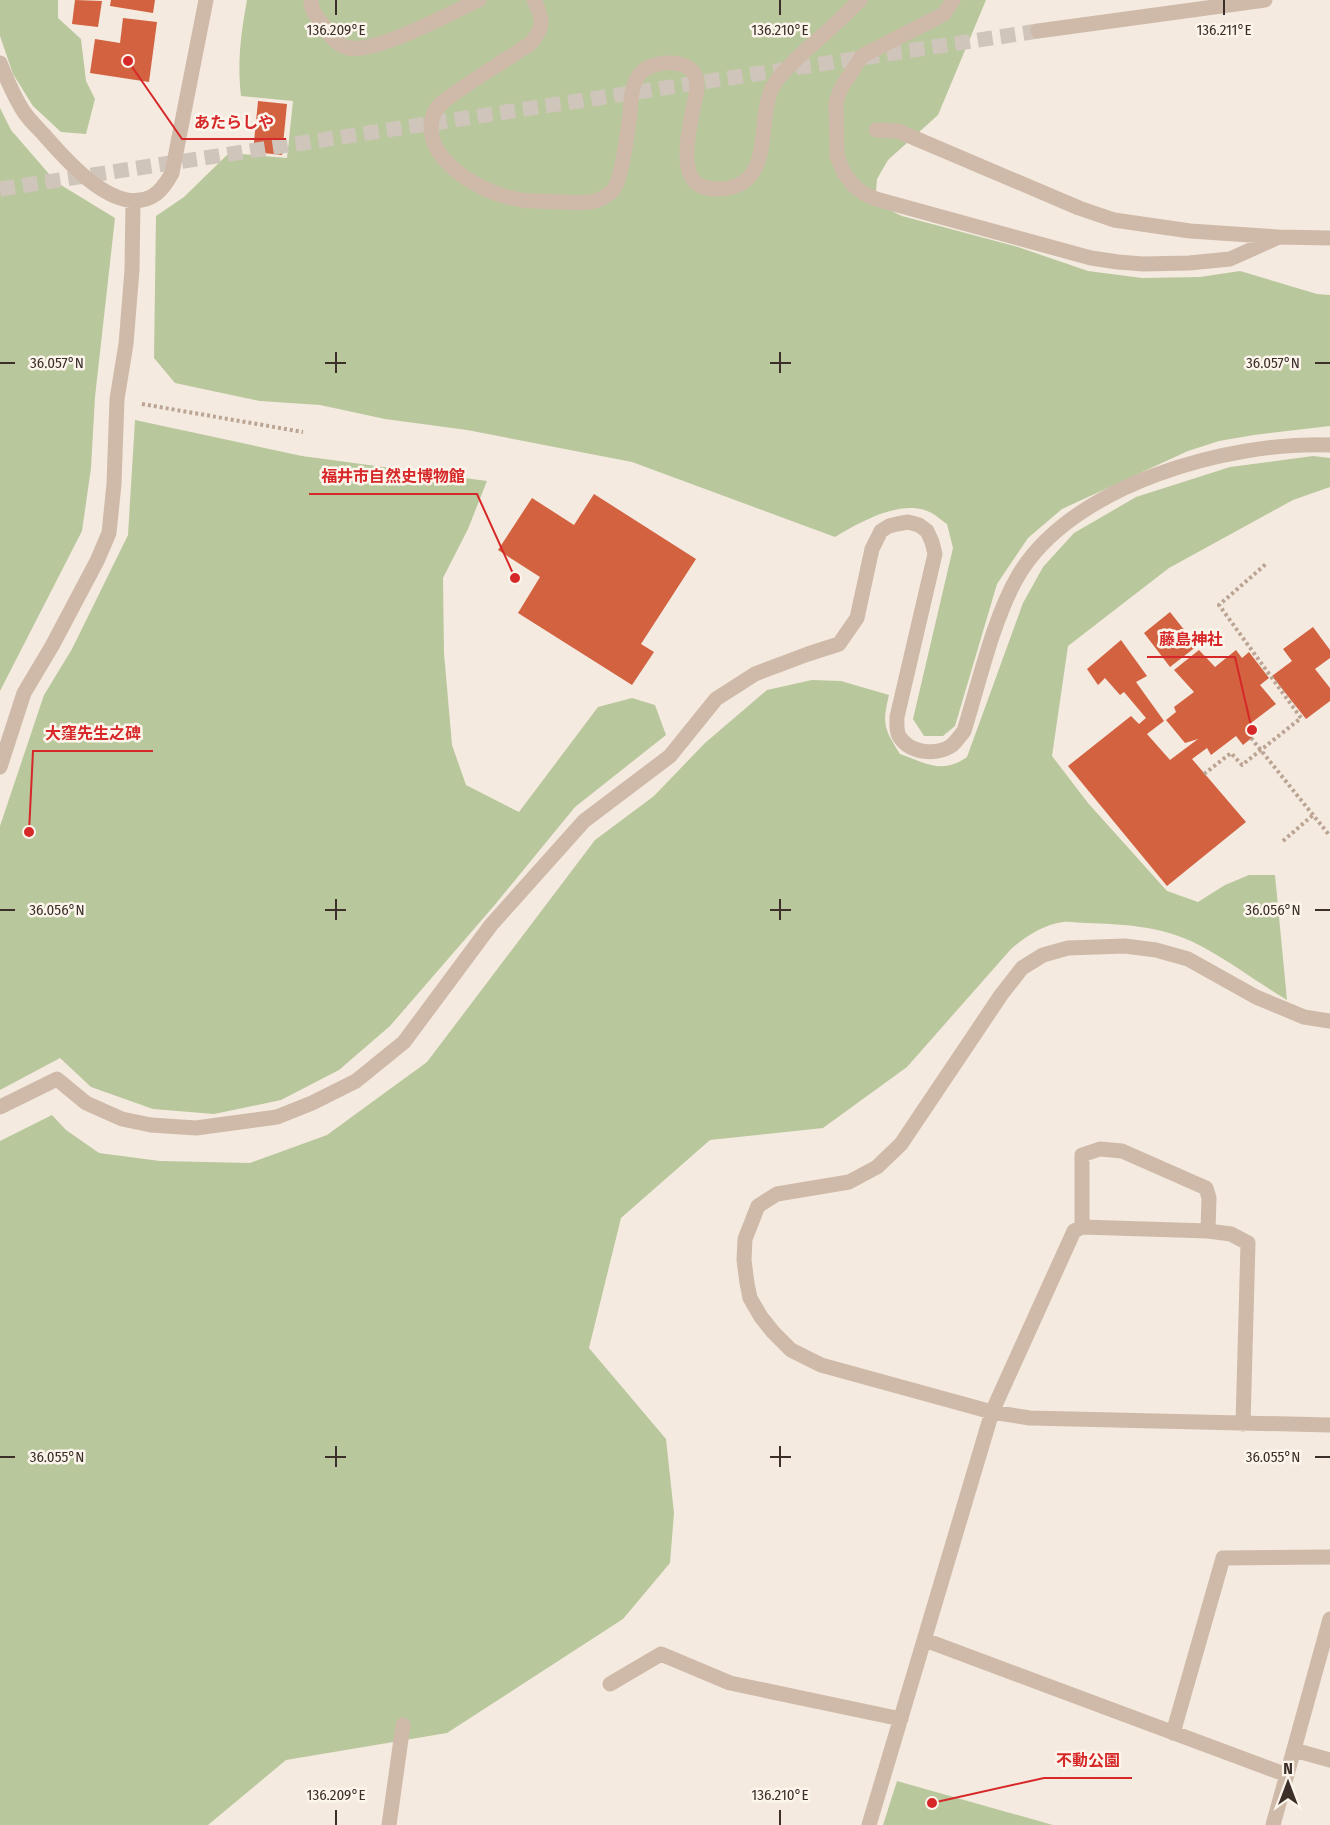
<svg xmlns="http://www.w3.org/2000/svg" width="1330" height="1825" font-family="'Fira Sans Condensed','Noto Sans JP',sans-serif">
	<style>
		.green { fill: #b9c79d }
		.building { fill: #d26240 }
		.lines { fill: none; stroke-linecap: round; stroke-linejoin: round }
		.minor-tunnel { stroke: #d0c5bb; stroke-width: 15; stroke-dasharray: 15 8; stroke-linecap: butt }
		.path { stroke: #bba493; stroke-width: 4; stroke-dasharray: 3 3; stroke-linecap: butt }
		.minor { stroke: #cfbaa9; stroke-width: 15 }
		.ticks { fill: none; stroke: #3c2f29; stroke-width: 2 }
		.ticks-label { font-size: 15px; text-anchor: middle; fill: #3c2f29; stroke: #fcf5ec; stroke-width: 5; stroke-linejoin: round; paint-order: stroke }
		.leader { fill: none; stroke: #d62828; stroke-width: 2 }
		.callout-dot { fill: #d62828; stroke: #fcf5ec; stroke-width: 2 }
		.callout-label { font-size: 16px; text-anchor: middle; font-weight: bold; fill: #d62828; stroke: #fcf5ec; stroke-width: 5; stroke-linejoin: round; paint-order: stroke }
	</style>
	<rect width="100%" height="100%" fill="#f5eadf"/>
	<!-- green -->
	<path class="green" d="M 0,0 L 58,0 L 58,18 L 81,39 L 86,81 L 95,99 L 86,134 L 61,132 L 33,106 L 13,74 L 0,36 Z
		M 247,0 L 986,0 L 938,115 L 888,160 L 877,179 L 875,203 L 902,216 L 1018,247 L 1088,271 L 1142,278 L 1200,277 L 1240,271 L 1317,294 L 1330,295 L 1330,426 L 1254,435 L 1219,441 L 1188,451 L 1062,509 L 1028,538 L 997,584 L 955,726 L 943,736 L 924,736 L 913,719 L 953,548 L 947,524 C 941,520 934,513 927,511 C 898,500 859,523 835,537 L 632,462 L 467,430 L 385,419 L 320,405 L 260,401 L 175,383 L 154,358 L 156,216 L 184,197 L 229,153 L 287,158 L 293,101 L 241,96 C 237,62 241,33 247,0 Z
		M 0,108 L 11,130 L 56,182 L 115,218 L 95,397 L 91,468 L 82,531 L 0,691 Z
		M 135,420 L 302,456 L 487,481 L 468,529 L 443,578 L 444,653 L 452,745 L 466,785 L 519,812 L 598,707 L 632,698 L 655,705 L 666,735 L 575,807 L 493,907 L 390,1026 L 339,1070 L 281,1100 L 214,1114 L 153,1109 L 91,1087 L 60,1058 L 0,1090 L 0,826 L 44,695 L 72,649 L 128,535 Z
		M 1313,456 L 1330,458 L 1330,487 L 1293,500 L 1169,568 L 1068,646 L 1052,756 L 1088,803 L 1167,891 L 1198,902 L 1225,885 L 1249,875 L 1275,875 L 1287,1000 C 1255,981 1226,958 1193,942 C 1160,926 1122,924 1086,923 C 1079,923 1070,921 1063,922 C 1043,925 1026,936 1011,949 L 907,1067 L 823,1128 L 710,1140 L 621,1218 L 589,1348 L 666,1439 L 674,1513 L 670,1563 L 623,1619 L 447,1733 L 286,1760 L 208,1825 L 0,1825 L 0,1141 L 52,1115 L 66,1130 L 99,1153 L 160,1161 L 250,1163 L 327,1135 L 427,1062 L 595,840 L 654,796 L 705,743 L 767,690 L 812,680 L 841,681 L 889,695 C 882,725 884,728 900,754 C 927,763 941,775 967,757 L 1023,603 L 1043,567 L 1074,533 L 1136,497 L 1230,467 Z
		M 897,1781 L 1053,1825 L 883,1825 Z"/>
	<!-- building -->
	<path class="building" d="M 75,0 L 102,1 L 98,27 L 72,24 Z
		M 111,0 L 155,0 L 153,13 L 110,6 Z
		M 123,18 L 157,22 L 149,82 L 90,73 L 95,39 L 120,43 Z
		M 258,101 L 287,104 L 282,155 L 253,152 Z
		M 594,494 L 696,559 L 641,644 L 654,652 L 632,685 L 518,613 L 540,577 L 498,550 L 532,498 L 574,525 Z
		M 1170,612 L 1197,646 L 1170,667 L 1144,633 Z
		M 1313,627 L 1330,650 L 1330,658 L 1315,669 L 1330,688 L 1330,701 L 1306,719 L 1272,676 L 1292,661 L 1283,649 Z
		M 1121,640 L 1147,676 L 1136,682 L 1164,721 L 1147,734 L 1170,760 L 1198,739 L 1185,743 L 1166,720 L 1176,712 L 1174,707 L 1194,692 L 1174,670 L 1199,650 L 1215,667 L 1236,650 L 1242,658 L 1249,652 L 1269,678 L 1260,685 L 1276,704 L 1251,723 L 1259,732 L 1243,745 L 1236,736 L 1211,755 L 1207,748 L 1192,759 L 1246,822 L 1167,886 L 1068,766 L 1131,716 L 1139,724 L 1146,718 L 1124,692 L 1120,695 L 1105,678 L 1098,685 L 1087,669 Z"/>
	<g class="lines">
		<!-- minor-tunnel -->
		<path class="minor-tunnel" d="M 0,189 L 1038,31"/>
		<!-- path -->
		<path class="path" d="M 142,404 L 303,432
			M 1251,738 L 1330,836
			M 1204,774 L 1231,753 L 1242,765 L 1301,718 L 1219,605 L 1266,564
			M 1283,841 L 1313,815"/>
		<!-- minor -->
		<path class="minor" d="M 311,0 C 310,11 319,19 325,28 C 331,37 338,46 349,48 C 378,53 450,13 479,0
			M 534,0 C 543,19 545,26 531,43 C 503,62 472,80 444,101 C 425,116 429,141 443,158 C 464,183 503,201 536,201 C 552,201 580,205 595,201 C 601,200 610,194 614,189 C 622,177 628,130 630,114 C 631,100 631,85 640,74 C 650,61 682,58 693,72 C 697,77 697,84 697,90 C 693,113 677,166 696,183 C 704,189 713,189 722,189 C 780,184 752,112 777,80 C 790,63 807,49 823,35 C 836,24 848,12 860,0
			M 953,0 L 944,14 L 862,56 L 841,88 L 836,102 L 837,156 L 844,173 L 853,185 L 863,193 L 876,199 L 945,218 L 1091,258 L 1118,262 L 1143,264 L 1189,263 L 1230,259 L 1279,237
			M 1038,31 L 1265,0
			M 0,63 C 7,80 14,97 24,112 C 30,121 39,129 46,137 C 67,161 114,215 151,197 C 161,192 167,182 172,173 L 206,0
			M 876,130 L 898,131 L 1079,208 L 1114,220 L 1190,231 L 1279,237 L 1330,238
			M 0,767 L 24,693 L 52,646 L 97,561 L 109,533 L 114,484 L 117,399 L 126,344 L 132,270 L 133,201
			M 1330,1021 L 1304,1017 L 1256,997 L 1188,959 L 1156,950 L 1125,946 L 1068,948 L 1043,955 L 1022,968 L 1001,995 L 901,1144 L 877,1167 L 849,1182 L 777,1194 L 758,1206 L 745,1239 L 744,1260 L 747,1283 L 750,1298 L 761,1317 L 773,1332 L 791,1350 L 821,1365 L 992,1412 L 1030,1418 L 1330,1425
			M 0,1107 L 57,1079 L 86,1103 L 122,1119 L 151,1125 L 196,1128 L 277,1117 L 312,1103 L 356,1081 L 404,1042 L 491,925 L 584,821 L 670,756 L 716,699 L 755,674 L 808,654 L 839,644 L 857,618 L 872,549 L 881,531 L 889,526 L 897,524 L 908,522 L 919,525 L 927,531 L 932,542 L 935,554 L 897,717 C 897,723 896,730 899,736 C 909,753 935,756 951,746 C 956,742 960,736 964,731 C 979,683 993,619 1018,576 C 1072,484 1230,441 1330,445
			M 1082,1227 L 1082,1155 L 1100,1149 L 1122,1151 L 1206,1188 L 1209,1198 L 1208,1231
			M 925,1640 L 1287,1775
			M 610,1684 L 661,1654 L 730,1683 L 901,1719
			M 1173,1733 L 1223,1558 L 1330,1557
			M 1294,1750 L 1330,1760
			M 389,1825 L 403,1725
			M 869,1825 L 992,1412 L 1074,1231 L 1082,1227 L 1208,1231 L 1231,1234 L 1248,1243 L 1243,1424
			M 1273,1825 L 1330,1619"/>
	</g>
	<!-- ticks -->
	<path class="ticks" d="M 336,0 L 336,15M 780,0 L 780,15M 1224,0 L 1224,15M 336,352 L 336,373M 780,352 L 780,373M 0,363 L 15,363M 325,363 L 346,363M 770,363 L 791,363M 1315,363 L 1330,363M 336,899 L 336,920M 780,899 L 780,920M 0,910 L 15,910M 325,910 L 346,910M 770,910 L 791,910M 1315,910 L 1330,910M 336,1446 L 336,1467M 780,1446 L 780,1467M 0,1457 L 15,1457M 325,1457 L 346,1457M 770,1457 L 791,1457M 1315,1457 L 1330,1457M 336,1810 L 336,1825M 780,1810 L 780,1825"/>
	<g class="ticks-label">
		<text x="336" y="35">136.209°E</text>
		<text x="780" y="35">136.210°E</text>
		<text x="1224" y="35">136.211°E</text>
		<text x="57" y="368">36.057°N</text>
		<text x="1273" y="368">36.057°N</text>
		<text x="57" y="915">36.056°N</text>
		<text x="1273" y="915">36.056°N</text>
		<text x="57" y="1462">36.055°N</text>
		<text x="1273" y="1462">36.055°N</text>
		<text x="336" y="1800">136.209°E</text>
		<text x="780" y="1800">136.210°E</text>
	</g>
	<!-- callouts -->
	<path class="leader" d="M128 61L182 139H286M515 578L477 494H309M1252 730L1235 657H1147M29 832L33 751H153M932 1803L1044 1778H1132"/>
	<g class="callout-dot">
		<circle cx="128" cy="61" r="6"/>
		<circle cx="515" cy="578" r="6"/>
		<circle cx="1252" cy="730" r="6"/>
		<circle cx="29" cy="832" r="6"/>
		<circle cx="932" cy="1803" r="6"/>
	</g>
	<g class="callout-label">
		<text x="234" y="128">あたらしや</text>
		<text x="393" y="482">福井市自然史博物館</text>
		<text x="1191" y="645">藤島神社</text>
		<text x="93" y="739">大窪先生之碑</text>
		<text x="1088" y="1766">不動公園</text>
	</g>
	<!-- north arrow -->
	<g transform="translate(1288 1783)" stroke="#fcf5ec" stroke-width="4.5" paint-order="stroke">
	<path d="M0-4.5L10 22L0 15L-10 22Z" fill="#3c2f29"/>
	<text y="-9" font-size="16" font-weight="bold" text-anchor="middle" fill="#3c2f29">N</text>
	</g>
</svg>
